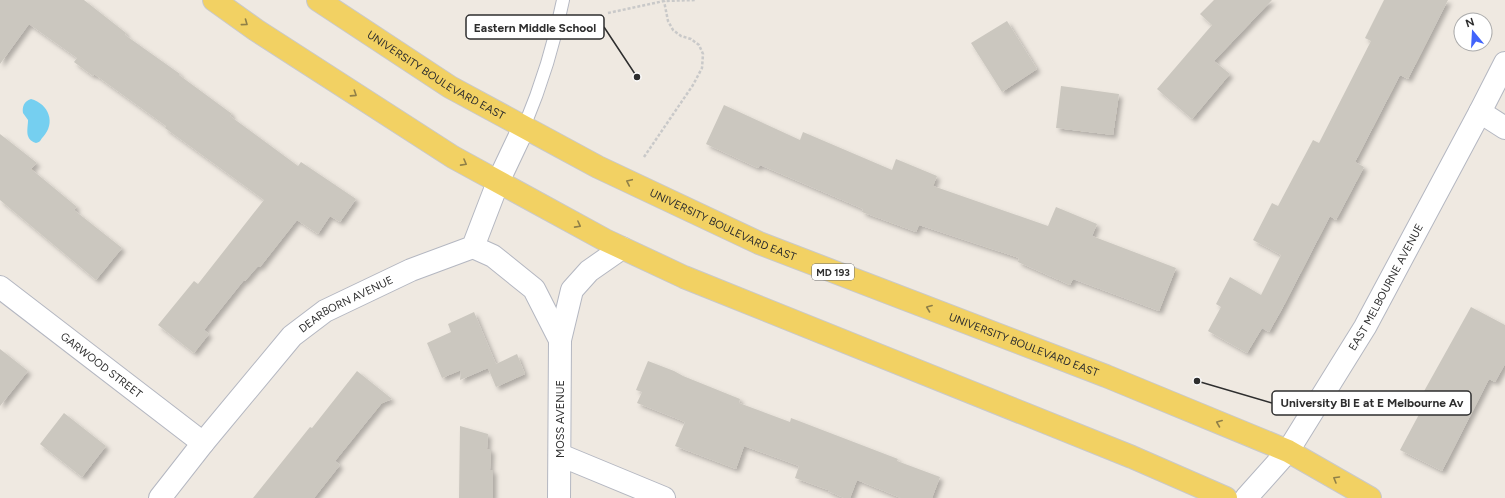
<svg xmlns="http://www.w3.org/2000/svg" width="1505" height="498" font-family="Figtree,sans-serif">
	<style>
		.water { fill: #75cff0 }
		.building { fill: #cbc7bf; filter: url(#shadow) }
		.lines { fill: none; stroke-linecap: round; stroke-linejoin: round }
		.lane-casing { stroke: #b4b7c1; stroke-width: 14 }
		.street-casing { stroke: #b4b7c1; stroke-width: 24 }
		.primary-casing { stroke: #c9c9c9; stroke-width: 24 }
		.path { stroke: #c9c9c9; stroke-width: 2.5; stroke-dasharray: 3 2; stroke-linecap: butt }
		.lane { stroke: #fff; stroke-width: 12 }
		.street { stroke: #fff; stroke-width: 22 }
		.primary { stroke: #f2d163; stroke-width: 22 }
		.oneway { stroke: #908048 }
		.labels { text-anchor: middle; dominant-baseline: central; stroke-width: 4; stroke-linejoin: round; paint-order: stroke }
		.shield { fill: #fff; stroke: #6d6d6d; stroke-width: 1 }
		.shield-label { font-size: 10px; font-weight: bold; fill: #2e2e2e }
		.street-label { font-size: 11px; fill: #2e2e2e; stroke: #fff }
		.leader { fill: none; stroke: #2e2e2e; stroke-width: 1.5 }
		.callout-dot { fill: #2e2e2e; stroke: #fff; stroke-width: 1.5 }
		.callout { fill: #fff; stroke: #2e2e2e; stroke-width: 1.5 }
		.callout-label { font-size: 12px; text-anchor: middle; font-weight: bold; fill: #2e2e2e }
	</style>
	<defs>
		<filter id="shadow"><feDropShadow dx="3.5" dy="3.5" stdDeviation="2" flood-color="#0004"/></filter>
	</defs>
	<rect width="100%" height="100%" fill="#efe9e1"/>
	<!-- water -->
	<path class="water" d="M 31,99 C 49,104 56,123 43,137 C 40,140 41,142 36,143 C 24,139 28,129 28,120 L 23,113 C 22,107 24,101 31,99 Z"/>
	<!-- building -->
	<path class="building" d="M 0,0 L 84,0 L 126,33 L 125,35 L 180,74 L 179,75 L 232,114 L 230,116 L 298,166 L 301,162 L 356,199 L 340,222 L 330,216 L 318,234 L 297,220 L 260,267 L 258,266 L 245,281 L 244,280 L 204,330 L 209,334 L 194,353 L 158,325 L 194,281 L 198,284 L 264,200 L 165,128 L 166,126 L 94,74 L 93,76 L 74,62 L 77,58 L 29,24 L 0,64 Z
		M 1214,0 L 1272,0 L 1214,61 L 1230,74 L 1192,119 L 1157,89 L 1212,25 L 1200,14 Z
		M 1384,0 L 1448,0 L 1408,79 L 1400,75 L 1355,162 L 1364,167 L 1336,220 L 1330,216 L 1282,309 L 1269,332 L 1262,328 L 1247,353 L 1208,331 L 1221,307 L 1216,304 L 1230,277 L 1261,295 L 1281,255 L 1253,240 L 1272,203 L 1278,206 L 1313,140 L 1319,143 L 1371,41 L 1365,38 Z
		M 1007,21 L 1037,69 L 1002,92 L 971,43 Z
		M 1061,86 L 1119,94 L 1113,135 L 1056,128 Z
		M 724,105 L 800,140 L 803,132 L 892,170 L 896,159 L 937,176 L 933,186 L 1048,226 L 1056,207 L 1097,224 L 1092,236 L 1176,268 L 1159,311 L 1073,279 L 1070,285 L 1018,262 L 1019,258 L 919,225 L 916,232 L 862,212 L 863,209 L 760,165 L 758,168 L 706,144 Z
		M 0,134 L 37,163 L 31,169 L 77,207 L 74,210 L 122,248 L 96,280 L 0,200 Z
		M 1471,307 L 1505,325 L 1505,364 L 1495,382 L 1489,379 L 1442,471 L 1400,450 L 1424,405 L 1418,402 Z
		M 474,312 L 496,364 L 517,354 L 525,374 L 496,387 L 488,368 L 460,380 L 461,370 L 442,378 L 427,343 L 451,332 L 448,324 Z
		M 0,349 L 28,371 L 0,406 Z
		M 648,361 L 674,371 L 683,376 L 740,399 L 739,403 L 790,422 L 791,418 L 898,459 L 897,461 L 940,477 L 932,498 L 901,498 L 857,480 L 850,498 L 844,498 L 828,491 L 828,490 L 795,478 L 799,466 L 744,446 L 736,469 L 675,446 L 685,422 L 637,403 L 642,392 L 636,390 Z
		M 357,371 L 392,399 L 380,404 L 381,404 L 335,461 L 340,465 L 314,498 L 253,498 L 310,427 L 312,428 Z
		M 64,413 L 106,446 L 82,477 L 40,444 Z
		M 460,426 L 488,434 L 487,449 L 491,449 L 490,470 L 493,470 L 493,498 L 459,498 Z"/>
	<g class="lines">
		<defs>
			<path id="lane" d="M 524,127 C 542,84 554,46 563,0"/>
			<g id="street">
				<path d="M 1480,112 L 1505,128"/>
				<path d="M 473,247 L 493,256 L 534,289 L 560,340 L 559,498"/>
				<path id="s1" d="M 0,287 L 203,443"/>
				<path d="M 560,340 L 572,290 L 589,271 L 622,248"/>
				<path d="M 560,455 L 664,498"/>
				<path id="s2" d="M 160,498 L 203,443 L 292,336 L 325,311 L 411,270 L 473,247 L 498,182 L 524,127"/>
				<path id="s3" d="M 1246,498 L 1288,451 L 1365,327 L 1480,112 L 1505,63"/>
			</g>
			<g id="primary">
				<path d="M 214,0 L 256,30 L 453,157 L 605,240 L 684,277 L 1132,457 L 1226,498"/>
				<path id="s4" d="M 318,0 L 450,87 L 598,167 L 759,243 L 1106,376 L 1288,451 L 1370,498"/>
			</g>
		</defs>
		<!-- lane casing -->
		<use href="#lane" class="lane-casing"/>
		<!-- street casing -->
		<use href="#street" class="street-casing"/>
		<!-- primary casing -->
		<use href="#primary" class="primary-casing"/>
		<!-- path -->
		<path class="path" d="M 608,13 L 664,1 L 696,0
			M 644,157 L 693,85 L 702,68 L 703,54 L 699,45 L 691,39 L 681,36 L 673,30 L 668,21 L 664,1"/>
		<!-- lane -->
		<use href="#lane" class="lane"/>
		<!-- street -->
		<use href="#street" class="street"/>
		<!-- primary -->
		<use href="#primary" class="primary"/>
	</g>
	<!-- one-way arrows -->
	<defs><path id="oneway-chevron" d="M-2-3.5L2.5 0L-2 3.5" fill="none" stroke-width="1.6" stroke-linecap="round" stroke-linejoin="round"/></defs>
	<g class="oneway">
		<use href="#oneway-chevron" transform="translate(245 23) rotate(36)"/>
		<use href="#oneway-chevron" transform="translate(354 94) rotate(33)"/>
		<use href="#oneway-chevron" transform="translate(464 163) rotate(29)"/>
		<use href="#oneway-chevron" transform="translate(629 182) rotate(-155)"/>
		<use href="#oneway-chevron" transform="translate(578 225) rotate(28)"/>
		<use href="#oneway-chevron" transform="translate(929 308) rotate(-159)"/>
		<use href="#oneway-chevron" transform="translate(1219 423) rotate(-158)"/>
		<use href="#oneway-chevron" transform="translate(1336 479) rotate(-150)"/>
	</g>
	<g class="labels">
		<!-- shield labels -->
		<rect class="shield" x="812" y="264" width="42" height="16" rx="3"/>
		<g class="shield-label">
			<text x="833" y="272">MD 193</text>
		</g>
		<!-- street labels -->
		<g class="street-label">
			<text stroke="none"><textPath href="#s4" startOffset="140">UNIVERSITY BOULEVARD EAST</textPath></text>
			<text stroke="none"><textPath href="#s4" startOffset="464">UNIVERSITY BOULEVARD EAST</textPath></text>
			<text stroke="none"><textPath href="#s3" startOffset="254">EAST MELBOURNE AVENUE</textPath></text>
			<text stroke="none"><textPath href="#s2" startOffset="272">DEARBORN AVENUE</textPath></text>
			<text stroke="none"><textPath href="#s4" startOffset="788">UNIVERSITY BOULEVARD EAST</textPath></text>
			<text stroke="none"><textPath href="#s1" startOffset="128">GARWOOD STREET</textPath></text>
			<text transform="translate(560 419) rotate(-90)">MOSS AVENUE</text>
		</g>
	</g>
	<!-- callouts -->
	<path class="leader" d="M637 77L604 27M1197 381L1272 403"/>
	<g class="callout-dot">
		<circle cx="637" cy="77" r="4"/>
		<circle cx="1197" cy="381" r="4"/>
	</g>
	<g class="callout">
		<rect x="466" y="15" width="138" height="24" rx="4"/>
		<rect x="1272" y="391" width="199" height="24" rx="4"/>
	</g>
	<g class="callout-label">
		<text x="535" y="32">Eastern Middle School</text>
		<text x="1372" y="407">University Bl E at E Melbourne Av</text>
	</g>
	<!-- north arrow -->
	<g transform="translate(1473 32) rotate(342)"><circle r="19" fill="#ffffff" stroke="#ababab"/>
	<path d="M0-3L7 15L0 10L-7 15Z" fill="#4264fb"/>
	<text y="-6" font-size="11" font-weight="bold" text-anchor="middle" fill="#2e2e2e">N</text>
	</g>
</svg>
